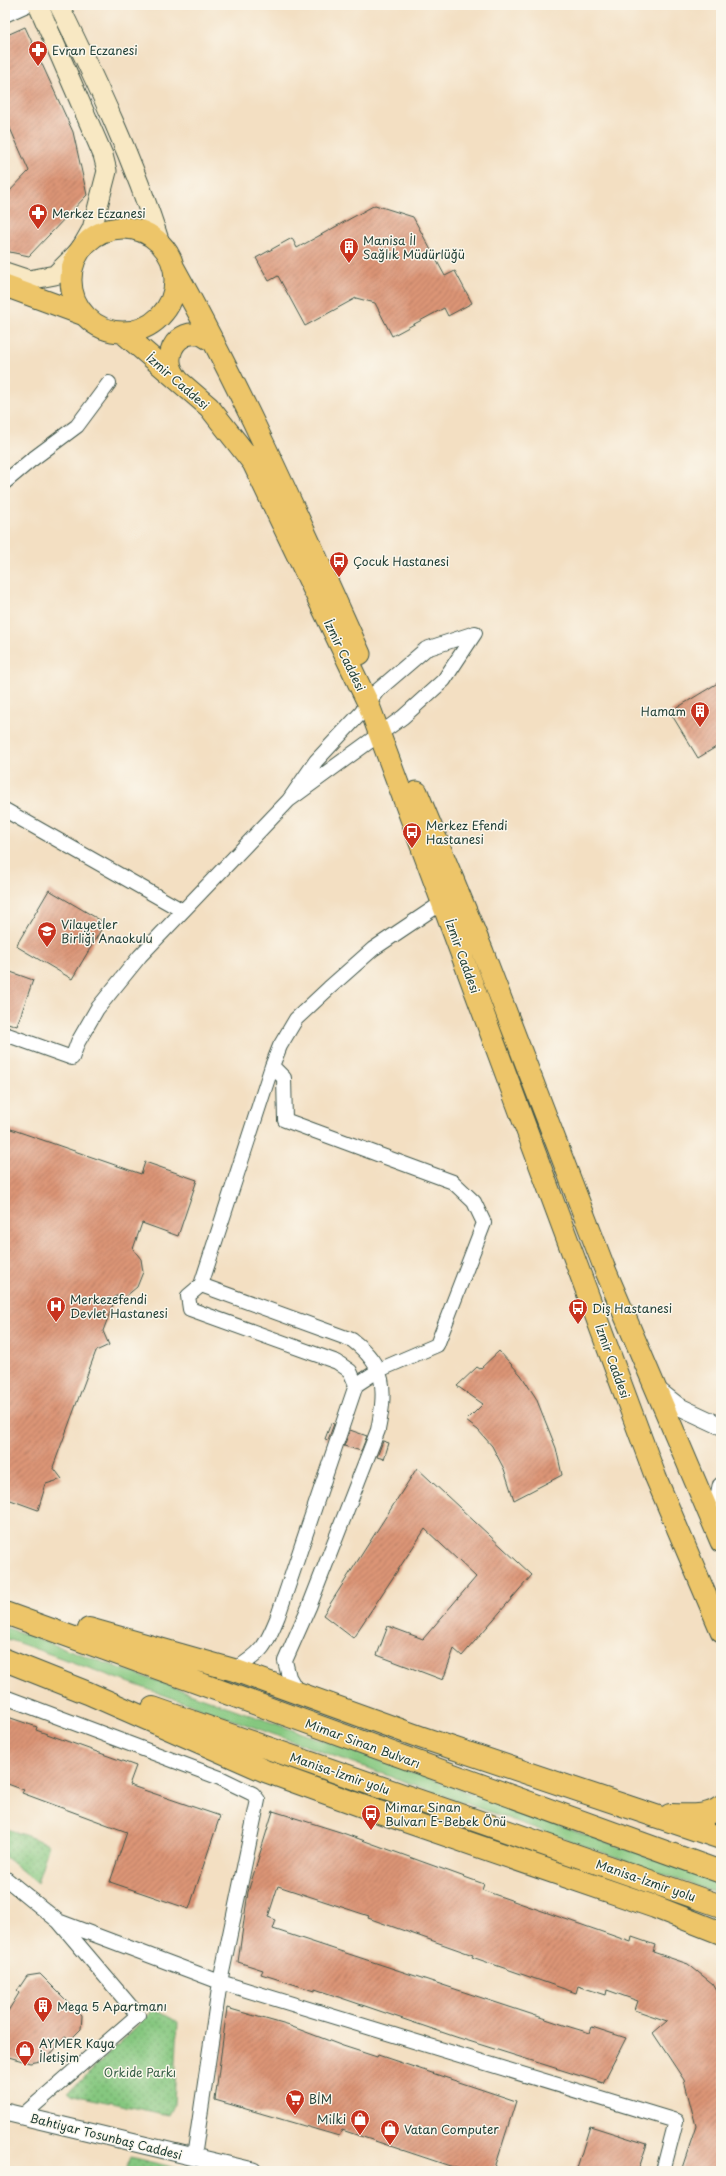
<svg xmlns="http://www.w3.org/2000/svg" width="726" height="2176" font-family="'Playpen Sans',sans-serif">
	<style>
		.grass { fill: #85c77f; stroke: #52825a }
		.park { fill: url(#park-dots); stroke: #52825a }
		.building { fill: url(#building-hatch) }
		.lines { fill: none; stroke-linecap: round; stroke-linejoin: round }
		.minor-casing { stroke: #3f5549; stroke-width: 16 }
		.tertiary-casing { stroke: #3f5549; stroke-width: 19 }
		.secondary-casing { stroke: #3f5549; stroke-width: 21 }
		.primary-casing { stroke: #3f5549; stroke-width: 23 }
		.trunk-casing { stroke: #3f5549; stroke-width: 24 }
		.minor { stroke: #fff; stroke-width: 14 }
		.tertiary { stroke: #fff; stroke-width: 17 }
		.secondary { stroke: #f8e8c3; stroke-width: 19 }
		.primary { stroke: #edc569; stroke-width: 21 }
		.trunk { stroke: #edc569; stroke-width: 22 }
		.labels { text-anchor: middle; dominant-baseline: central; stroke-width: 3; stroke-linejoin: round; paint-order: stroke }
		.poi-label { font-size: 12px; fill: #1f3d34; stroke: #fbf7ec; text-anchor: start }
		.street-label { font-size: 12px; fill: #1f3d34; stroke: #fbf7ec }
		.park-label { font-size: 12px; fill: #386047; stroke: #fbf7ec }
	</style>
	<defs>
		<pattern id="park-dots" width="8" height="8" patternUnits="userSpaceOnUse"><rect width="8" height="8" fill="#85c77f"/><path d="M2 2h.1M6 6h.1" fill="none" stroke="#6ca369" stroke-width="1.8" stroke-linecap="round"/></pattern>
		<pattern id="building-hatch" width="6" height="6" patternUnits="userSpaceOnUse"><rect width="6" height="6" fill="#db9476"/><path d="M-1 1l2-2M0 6l6-6M5 7l2-2" fill="none" stroke="#b17a62"/></pattern>
	</defs>
	<rect width="100%" height="100%" fill="#fbf7ec"/>
	<filter id="ink" filterUnits="userSpaceOnUse"><feTurbulence type="fractalNoise" baseFrequency=".025" numOctaves="2"/><feDisplacementMap in="SourceGraphic" scale="8" xChannelSelector="R" yChannelSelector="G"/><feConvolveMatrix kernelMatrix="1 2 1 2 8 2 1 2 1" color-interpolation-filters="sRGB"/></filter>
	<filter id="wash" filterUnits="userSpaceOnUse"><feTurbulence type="fractalNoise" baseFrequency=".012" numOctaves="4" result="noise"/><feDisplacementMap in="SourceGraphic" scale="16" xChannelSelector="R" yChannelSelector="G"/><feGaussianBlur stdDeviation="0.9" result="paint"/><feColorMatrix in="noise" values="0 0 0 0 0 0 0 0 0 0 0 0 0 0 0 0 0 1.4 0 .05"/><feComposite in="paint" operator="in"/></filter>
	<g filter="url(#wash)">
		<rect width="100%" height="100%" fill="#f3dfc2"/>
		<!-- grass -->
		<path class="grass" d="M 5,1627 L 721,1883 L 721,1895 L 5,1638 Z"/>
		<!-- park -->
		<path class="park" d="M 5,1828 L 49,1844 L 37,1883 L 5,1857 Z
			M 154,2009 L 178,2022 L 174,2105 L 169,2115 L 73,2095 L 68,2091 L 78,2084 Z
			M 131,2157 L 189,2171 L 125,2171 Z"/>
		<g id="blocks">
			<!-- building -->
			<path class="building" d="M 25,27 L 73,132 L 87,195 L 29,256 L 5,251 L 5,196 L 29,171 L 5,117 L 5,36 Z
				M 375,205 L 413,217 L 445,276 L 455,271 L 472,303 L 448,316 L 444,308 L 392,336 L 375,303 L 356,298 L 305,326 L 278,276 L 269,281 L 256,258 L 292,238 L 297,248 Z
				M 721,681 L 721,744 L 698,758 L 670,712 Z
				M 49,890 L 105,923 L 72,979 L 16,946 Z
				M 5,970 L 33,980 L 17,1026 L 5,1022 Z
				M 5,1127 L 141,1174 L 145,1162 L 197,1180 L 178,1236 L 142,1223 L 133,1249 L 141,1259 L 143,1272 L 137,1287 L 125,1297 L 116,1296 L 103,1331 L 109,1345 L 96,1351 L 53,1467 L 62,1479 L 46,1484 L 38,1510 L 5,1498 Z
				M 499,1351 L 521,1375 L 536,1398 L 556,1448 L 562,1475 L 514,1500 L 504,1469 L 492,1446 L 478,1430 L 466,1421 L 483,1404 L 457,1386 L 477,1367 L 480,1369 Z
				M 331,1423 L 334,1424 L 328,1440 L 325,1439 Z
				M 350,1430 L 367,1436 L 361,1451 L 344,1446 Z
				M 383,1441 L 389,1443 L 384,1459 L 377,1457 Z
				M 417,1468 L 532,1575 L 462,1656 L 454,1649 L 443,1680 L 377,1655 L 388,1626 L 423,1639 L 476,1577 L 425,1529 L 353,1638 L 323,1615 Z
				M 5,1716 L 37,1727 L 36,1730 L 136,1766 L 129,1785 L 220,1816 L 189,1909 L 110,1882 L 127,1832 L 22,1793 L 24,1790 L 5,1783 Z
				M 273,1811 L 340,1832 L 484,1884 L 482,1890 L 631,1942 L 632,1937 L 655,1945 L 653,1952 L 688,1964 L 713,1984 L 721,1998 L 721,2165 L 719,2171 L 681,2171 L 696,2126 L 684,2080 L 653,2033 L 667,2021 L 635,2010 L 638,2001 L 607,1990 L 606,1995 L 578,1986 L 576,1993 L 472,1957 L 473,1955 L 368,1918 L 369,1916 L 278,1886 L 268,1917 L 276,1920 L 273,1929 L 570,2027 L 590,2033 L 592,2027 L 626,2038 L 603,2083 L 456,2037 L 315,1989 L 315,1991 L 261,1974 L 263,1970 L 238,1962 L 248,1892 Z
				M 40,1974 L 82,2016 L 81,2029 L 70,2040 L 65,2037 L 46,2060 L 30,2063 L 5,2056 L 5,2016 L 19,1993 L 17,1991 L 27,1976 Z
				M 227,2008 L 290,2026 L 343,2046 L 377,2057 L 378,2055 L 516,2101 L 494,2171 L 465,2171 L 342,2130 L 339,2136 L 215,2100 Z
				M 590,2126 L 647,2144 L 638,2171 L 576,2171 Z"/>
		</g>
	</g>
	<g filter="url(#ink)">
		<use href="#blocks" fill-opacity="0" stroke="#3f5549" stroke-width="1"/>
		<g class="lines">
			<defs>
				<path id="minor" d="M 5,15 L 27,5
					M 5,482 L 30,461 L 77,426 L 109,383
					M 5,810 L 183,911
					M 5,1034 L 72,1058 L 78,1042 L 97,1009 L 140,956 L 289,800 L 316,761 L 361,713 L 377,691 L 426,649 L 475,633 L 444,680 L 403,717 L 289,800
					M 272,1066 L 280,1046 L 296,1019 L 329,988 L 373,949 L 443,902
					M 201,1285 L 352,1340 C 387,1367 386,1389 378,1430 L 309,1607 L 285,1661 L 289,1677 L 297,1691
					M 234,1670 C 262,1653 266,1646 278,1616 L 356,1385 L 350,1371 L 337,1362 L 190,1309 L 188,1296 L 201,1285 L 272,1066 L 284,1078 L 285,1120 L 453,1182 L 474,1202 L 484,1223 L 437,1345 L 379,1370 L 356,1385
					M 5,1697 L 220,1778 L 253,1794 L 258,1800 L 220,1982 L 194,2157
					M 5,1878 L 58,1921 L 220,1982 L 676,2121 L 663,2171
					M 22,2116 L 138,2015 L 59,1922"/>
				<path id="tertiary" d="M 654,1387 L 678,1406 L 721,1426
					M 717,1531 L 718,1501 L 721,1486
					M 5,2112 L 253,2171"/>
				<path id="secondary" d="M 59,5 C 97,83 134,161 160,243
					M 5,272 L 29,280 L 55,275 L 80,250 L 92,229 L 107,171 L 103,155 L 38,5"/>
				<path id="primary" d="M71 280a52 52 0 1 1 104 0a52 52 0 1 1-104 0Z
					M 173,266 C 243,392 301,523 360,654
					M 5,286 L 84,315
					M 122,332 L 209,407 L 253,463 L 368,703 L 656,1478 L 721,1631
					M 179,381 C 174,375 169,367 170,358 C 171,343 183,332 197,334 C 203,334 209,340 214,342
					M 417,792 L 483,952 L 604,1267 L 721,1542"/>
				<path id="trunk" d="M 5,1613 L 721,1872
					M 89,1629 L 234,1670 L 420,1737 L 721,1838
					M 5,1660 L 88,1693 L 265,1771 L 376,1811 L 655,1907 L 721,1933
					M 153,1708 L 721,1906
					M 670,1815 C 687,1815 707,1818 721,1807"/>
			</defs>
			<!-- minor casing -->
			<use href="#minor" class="minor-casing"/>
			<!-- tertiary casing -->
			<use href="#tertiary" class="tertiary-casing"/>
			<!-- secondary casing -->
			<use href="#secondary" class="secondary-casing"/>
			<!-- primary casing -->
			<use href="#primary" class="primary-casing"/>
			<!-- trunk casing -->
			<use href="#trunk" class="trunk-casing"/>
			<!-- minor -->
			<use href="#minor" class="minor"/>
			<!-- tertiary -->
			<use href="#tertiary" class="tertiary"/>
			<!-- secondary -->
			<use href="#secondary" class="secondary"/>
			<!-- primary -->
			<use href="#primary" class="primary"/>
			<!-- trunk -->
			<use href="#trunk" class="trunk"/>
		</g>
	</g>
	<!-- icons -->
	<defs>
		<symbol id="pharmacy-pin" viewBox="-11 -11 22 30"><path d="M0 17L-7.5 6A9.5 9.5 0 1 1 7.5 6Z" fill="#c8321e" stroke="#fbf7ec"/><path d="M-2-6h4v4h4v4h-4v4h-4v-4h-4v-4h4Z" fill="#fff"/></symbol>
		<symbol id="building-pin" viewBox="-11 -11 22 30"><path d="M0 17L-7.5 6A9.5 9.5 0 1 1 7.5 6Z" fill="#c8321e" stroke="#fbf7ec"/><path d="M-4-6H4V6H1V3H-1V6H-4ZM-2.5-4.3h1.7v1.8h-1.7ZM.8-4.3h1.7v1.8H.8ZM-2.5-1h1.7V.8h-1.7ZM.8-1h1.7V.8H.8Z" fill="#fff"/></symbol>
		<symbol id="bus-pin" viewBox="-11 -11 22 30"><path d="M0 17L-7.5 6A9.5 9.5 0 1 1 7.5 6Z" fill="#c8321e" stroke="#fbf7ec"/><path d="M-5-6H5V4H4V6H2V4H-2V6H-4V4H-5ZM-3.5-4V0h7V-4ZM-3.5 1.2v1.5H-2V1.2ZM2 1.2v1.5H3.5V1.2Z" fill="#fff"/></symbol>
		<symbol id="school-pin" viewBox="-11 -11 22 30"><path d="M0 17L-7.5 6A9.5 9.5 0 1 1 7.5 6Z" fill="#c8321e" stroke="#fbf7ec"/><path d="M0-5L7-2L0 1L-7-2ZM-4 1L0 2.5L4 1V4Q0 6-4 4Z" fill="#fff"/></symbol>
		<symbol id="hospital-pin" viewBox="-11 -11 22 30"><path d="M0 17L-7.5 6A9.5 9.5 0 1 1 7.5 6Z" fill="#c8321e" stroke="#fbf7ec"/><path d="M-5-5h3v3.5h4V-5h3V5h-3V1.5h-4V5h-3Z" fill="#fff"/></symbol>
		<symbol id="shop-pin" viewBox="-11 -11 22 30"><path d="M0 17L-7.5 6A9.5 9.5 0 1 1 7.5 6Z" fill="#c8321e" stroke="#fbf7ec"/><path d="M-5-2.5h2.3a2.7 3.5 0 0 1 5.4 0H5L5.5 6h-11ZM-1.5-2.5h3a1.5 2.3 0 0 0-3 0Z" fill="#fff"/></symbol>
		<symbol id="supermarket-pin" viewBox="-11 -11 22 30"><path d="M0 17L-7.5 6A9.5 9.5 0 1 1 7.5 6Z" fill="#c8321e" stroke="#fbf7ec"/><path d="M-6-5.5h2.5l.6 2H6L4.5 2H-2.5L-4.4-4H-6ZM-1.5 3.2a1.3 1.3 0 1 0 .1 0ZM3 3.2a1.3 1.3 0 1 0 .1 0Z" fill="#fff"/></symbol>
	</defs>
	<g fill-rule="evenodd">
		<use href="#pharmacy-pin" x="27" y="39" width="22" height="30"/>
		<use href="#pharmacy-pin" x="27" y="202" width="22" height="30"/>
		<use href="#building-pin" x="338" y="236" width="22" height="30"/>
		<use href="#bus-pin" x="328" y="550" width="22" height="30"/>
		<use href="#building-pin" x="689" y="700" width="22" height="30"/>
		<use href="#bus-pin" x="401" y="821" width="22" height="30"/>
		<use href="#school-pin" x="36" y="920" width="22" height="30"/>
		<use href="#hospital-pin" x="45" y="1295" width="22" height="30"/>
		<use href="#bus-pin" x="567" y="1297" width="22" height="30"/>
		<use href="#bus-pin" x="360" y="1803" width="22" height="30"/>
		<use href="#building-pin" x="32" y="1995" width="22" height="30"/>
		<use href="#shop-pin" x="14" y="2039" width="22" height="30"/>
		<use href="#supermarket-pin" x="284" y="2088" width="22" height="30"/>
		<use href="#shop-pin" x="349" y="2108" width="22" height="30"/>
		<use href="#shop-pin" x="379" y="2118" width="22" height="30"/>
	</g>
	<g class="labels">
		<!-- poi labels -->
		<g class="poi-label">
			<text x="52" y="50">Evran Eczanesi</text>
			<text x="52" y="213">Merkez Eczanesi</text>
			<text x="363" y="240">Manisa İl<tspan x="363" dy="14">Sağlık Müdürlüğü</tspan></text>
			<text x="353" y="561">Çocuk Hastanesi</text>
			<text x="686" y="711" text-anchor="end">Hamam</text>
			<text x="426" y="825">Merkez Efendi<tspan x="426" dy="14">Hastanesi</tspan></text>
			<text x="61" y="924">Vilayetler<tspan x="61" dy="14">Birliği Anaokulu</tspan></text>
			<text x="70" y="1299">Merkezefendi<tspan x="70" dy="14">Devlet Hastanesi</tspan></text>
			<text x="592" y="1308">Diş Hastanesi</text>
			<text x="385" y="1807">Mimar Sinan<tspan x="385" dy="14">Bulvarı E-Bebek Önü</tspan></text>
			<text x="57" y="2006">Mega 5 Apartmanı</text>
			<text x="39" y="2043">AYMER Kaya<tspan x="39" dy="14">İletişim</tspan></text>
			<text x="309" y="2099">BİM</text>
			<text x="346" y="2119" text-anchor="end">Milki</text>
			<text x="404" y="2129">Vatan Computer</text>
		</g>
		<!-- street labels -->
		<g class="street-label">
			<text transform="translate(178 381) rotate(41)">İzmir Caddesi</text>
			<text transform="translate(345 655) rotate(64)">İzmir Caddesi</text>
			<text transform="translate(463 956) rotate(70)">İzmir Caddesi</text>
			<text transform="translate(613 1361) rotate(70)">İzmir Caddesi</text>
			<text transform="translate(363 1743) rotate(20)">Mimar Sinan Bulvarı</text>
			<text transform="translate(340 1773) rotate(19)">Manisa-İzmir yolu</text>
			<text transform="translate(646 1880) rotate(19)">Manisa-İzmir yolu</text>
			<text transform="translate(106 2136) rotate(14)">Bahtiyar Tosunbaş Caddesi</text>
		</g>
		<!-- park labels -->
		<g class="park-label">
			<text x="140" y="2072">Orkide Parkı</text>
		</g>
	</g>
	<!-- margin -->
	<rect width="726" height="2176" fill="none" stroke="#fbf7ec" stroke-width="20"/>
</svg>
